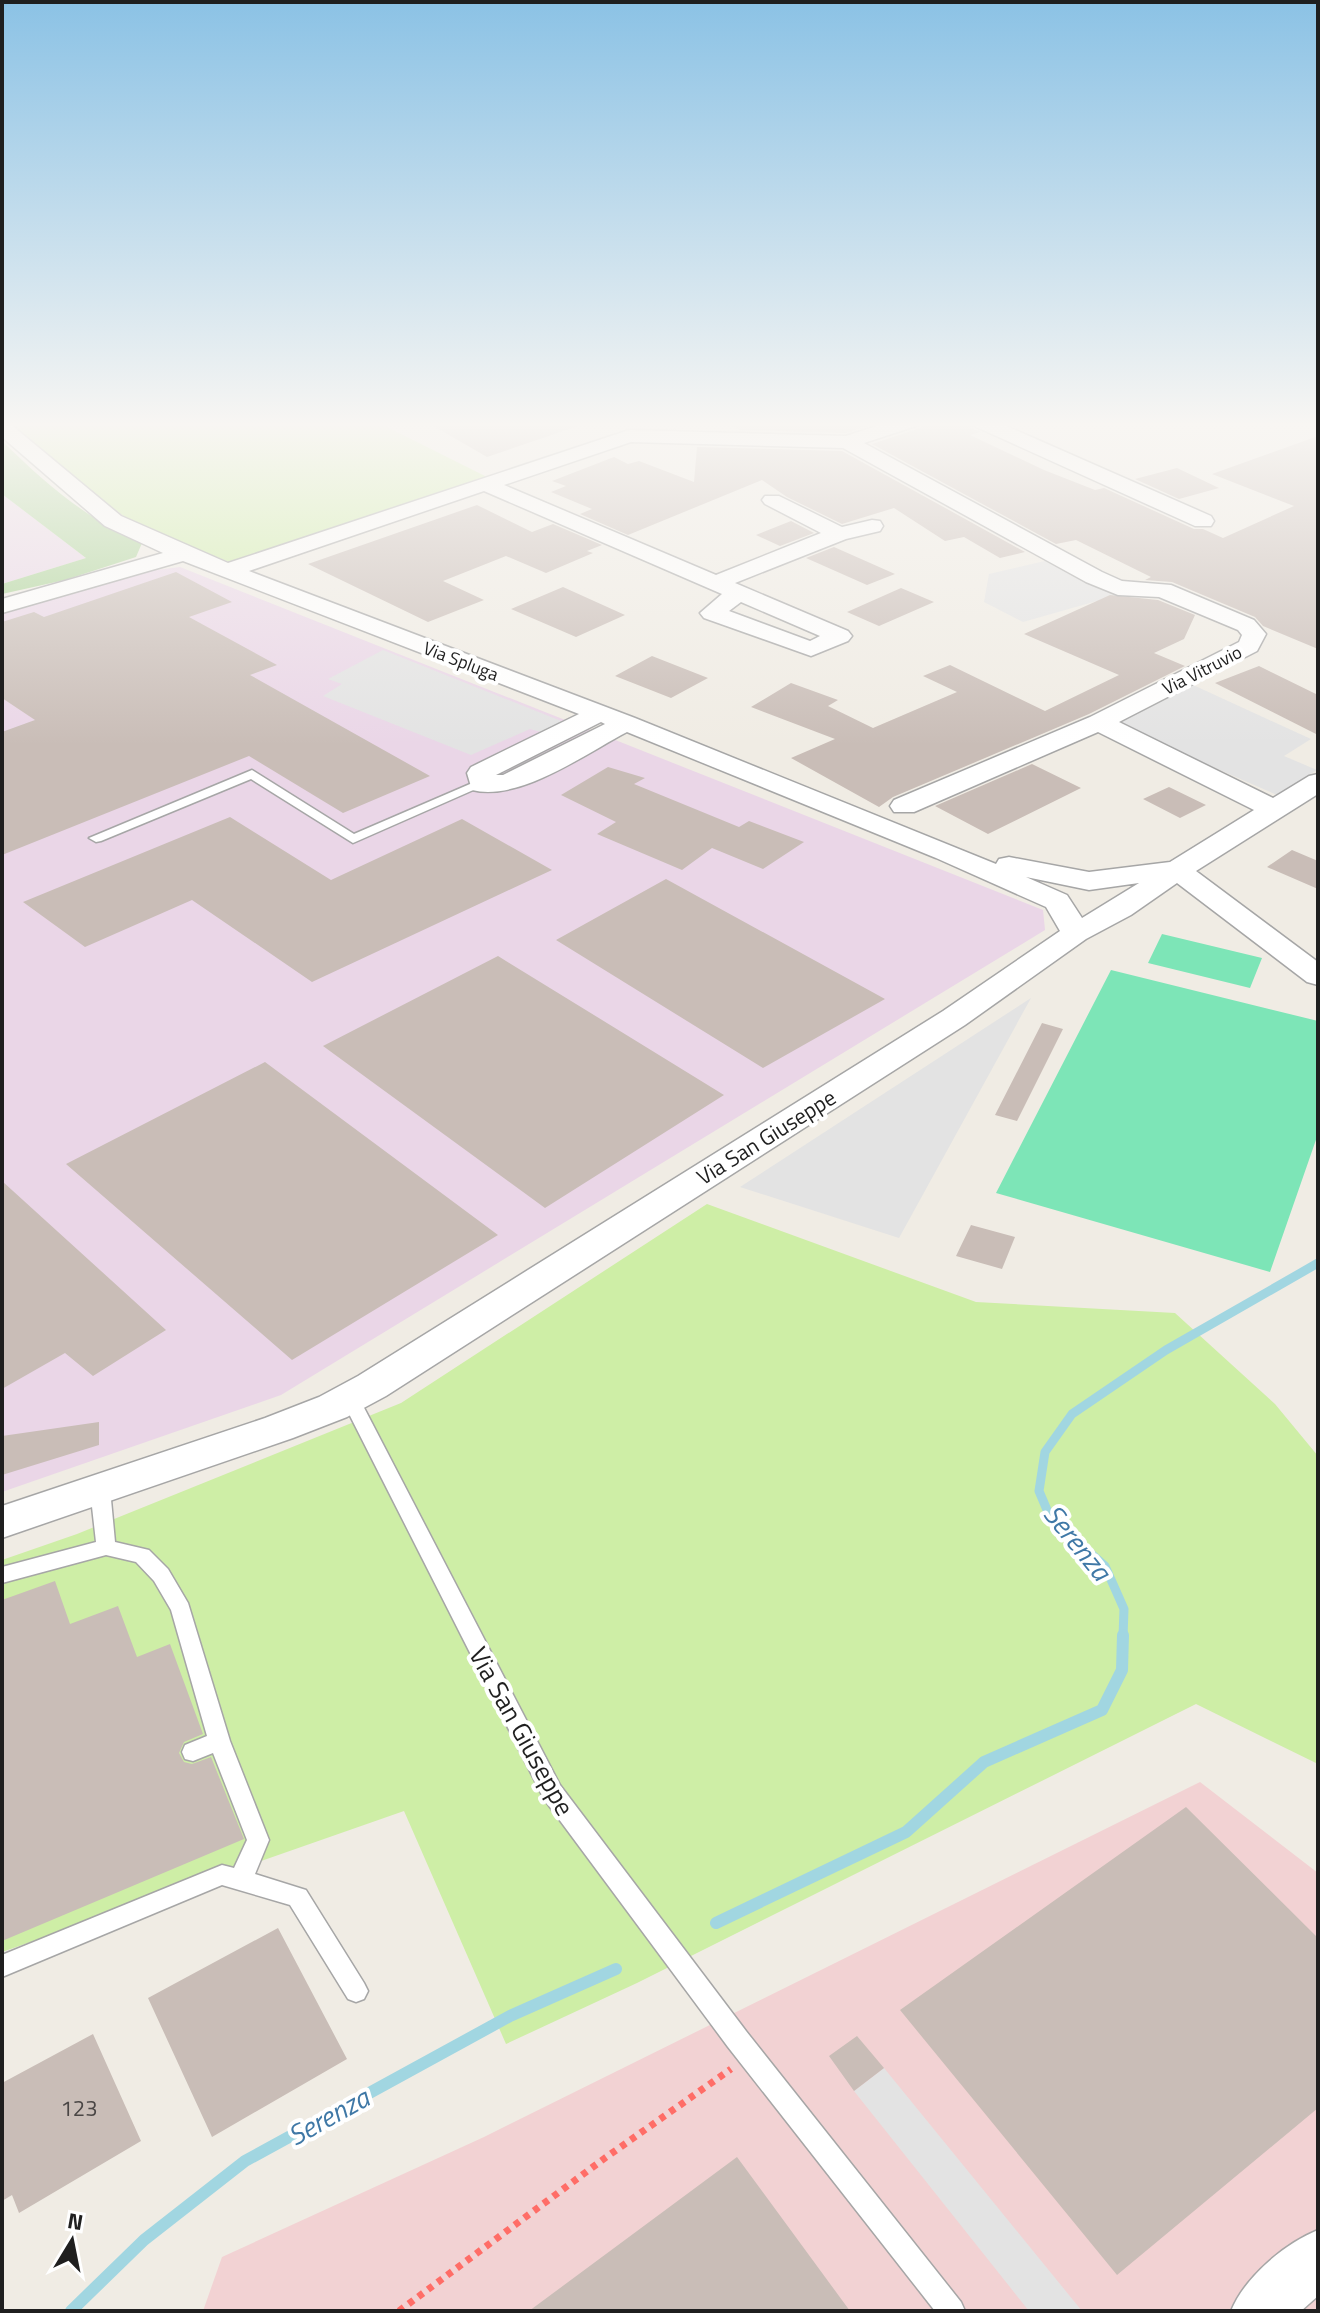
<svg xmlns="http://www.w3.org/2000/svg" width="1320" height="2313" font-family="'Titillium Web',sans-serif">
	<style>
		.commercial { fill: #f2d2d3 }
		.industrial { fill: #ead6e7 }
		.grass { fill: #ceeea6 }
		.forest { fill: #abd396 }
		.pitch { fill: #7de5b7 }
		.parking { fill: #e3e3e3 }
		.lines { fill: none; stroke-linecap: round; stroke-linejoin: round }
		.stream-far1 { stroke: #a1d6e1; stroke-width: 9 }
		.stream { stroke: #a1d6e1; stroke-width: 12 }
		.building { fill: #c9bdb7 }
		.service-casing { stroke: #a6a6a6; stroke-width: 3 }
		.minor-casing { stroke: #a6a6a6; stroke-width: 3 }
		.path { stroke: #ff6d67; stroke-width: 7; stroke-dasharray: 6 6; stroke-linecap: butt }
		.service { fill: #fff; fill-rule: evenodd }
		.minor { fill: #fff; fill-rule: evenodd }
		.labels { text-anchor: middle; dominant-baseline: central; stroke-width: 8; stroke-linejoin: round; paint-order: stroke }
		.far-street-label { font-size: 18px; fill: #1f1f1f; stroke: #fff }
		.street-label { font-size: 22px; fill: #1f1f1f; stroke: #fff }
		.near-number-label { font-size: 22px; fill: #4a4645 }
		.near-street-label { font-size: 26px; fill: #1f1f1f; stroke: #fff }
		.near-water-label { font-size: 28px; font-style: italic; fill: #3f78a6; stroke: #fff }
	</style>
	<rect width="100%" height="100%" fill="#f0ece4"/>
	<!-- commercial -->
	<path class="commercial" d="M 1200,1782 L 1318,1873 L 1318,2311 L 203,2311 L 222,2257 L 484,2137 Z"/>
	<!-- industrial -->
	<path class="industrial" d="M 2,494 L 86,558 L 2,584 Z
		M 180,567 L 1043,910 L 1045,930 L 281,1395 L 2,1492 L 2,614 L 132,573 Z"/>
	<!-- grass -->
	<path class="grass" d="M 9,421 L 375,421 L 489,478 L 234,564 L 133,523 L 73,478 Z
		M 707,1204 L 976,1302 L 1175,1313 L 1275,1404 L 1318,1456 L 1318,1764 L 1196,1704 L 637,1983 L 506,2044 L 404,1811 L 2,1952 L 2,1560 L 77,1534 L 401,1403 Z"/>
	<!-- forest -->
	<path class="forest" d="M 2,441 C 45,483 86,519 142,543 L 136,557 L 65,580 L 2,594 L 2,584 L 86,558 L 2,494 Z"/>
	<!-- pitch -->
	<path class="pitch" d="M 1162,934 L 1262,958 L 1250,988 L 1148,963 Z
		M 1111,970 L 1318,1021 L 1318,1134 L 1270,1272 L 996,1193 Z"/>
	<!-- parking -->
	<path class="parking" d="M 1049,560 L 1118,595 L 1023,622 L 984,602 L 989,574 Z
		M 383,650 L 566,723 L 544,733 L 530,729 L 471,755 L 323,696 L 342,684 L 328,679 Z
		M 1191,684 L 1311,739 L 1284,756 L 1317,770 L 1277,795 L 1110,722 Z
		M 1031,998 L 899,1238 L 740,1187 Z
		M 884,2068 L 1082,2311 L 1029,2311 L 854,2091 Z"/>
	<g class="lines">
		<!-- stream-far1 -->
		<path class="stream-far1" d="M 1123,1637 L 1124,1609 L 1105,1566 L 1050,1517 L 1039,1491 L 1045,1452 L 1072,1414 L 1166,1350 L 1318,1263"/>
		<!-- stream -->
		<path class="stream" d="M 716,1923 L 906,1832 L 984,1762 L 1102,1710 L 1122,1670 L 1123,1635
			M 71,2311 L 144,2240 L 245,2161 L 510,2016 L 616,1969"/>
	</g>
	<!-- building -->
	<path class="building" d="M 425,421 L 580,421 L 581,425 L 487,457 Z
		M 723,421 L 882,421 L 846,433 L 740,430 Z
		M 925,421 L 966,421 L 971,428 L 981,432 L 970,435 L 1044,470 L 1095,490 L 1104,488 L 1194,529 L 1203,529 L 1223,538 L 1294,506 L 1212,474 L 1318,436 L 1318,649 L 1263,626 L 1255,617 L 1172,582 L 1145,580 L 1151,577 L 1076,540 L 1056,544 L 872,444 L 920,428 Z
		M 697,447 L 842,451 L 1025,552 L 1000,558 L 964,537 L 945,541 L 894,508 L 842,524 L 787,497 L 762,480 L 628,535 L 580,514 L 592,509 L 551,492 L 566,486 L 552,481 L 614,457 L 628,464 L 639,461 L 694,482 Z
		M 1177,468 L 1219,488 L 1179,499 L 1135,479 Z
		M 477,505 L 532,532 L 553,524 L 602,545 L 587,551 L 593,553 L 546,573 L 506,556 L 443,581 L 484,600 L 428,622 L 308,564 Z
		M 791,521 L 814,533 L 780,546 L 756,535 Z
		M 834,547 L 895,574 L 867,585 L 806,558 Z
		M 176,572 L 232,602 L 189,617 L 277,665 L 250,675 L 430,776 L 343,813 L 249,756 L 2,855 L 2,732 L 35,720 L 2,698 L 2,622 L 34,612 L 44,617 Z
		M 563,587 L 625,615 L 576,637 L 511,609 Z
		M 901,588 L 934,602 L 879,626 L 847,612 Z
		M 1110,595 L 1158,600 L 1195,615 L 1184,639 L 1154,653 L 1185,666 L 1089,714 L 893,797 L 879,807 L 791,758 L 835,739 L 751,707 L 791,683 L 838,700 L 828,706 L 873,728 L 957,692 L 923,676 L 950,665 L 1045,711 L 1119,675 L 1024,634 Z
		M 652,656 L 708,678 L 671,698 L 615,676 Z
		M 1259,666 L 1318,695 L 1318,735 L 1215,683 Z
		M 1032,764 L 1081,788 L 988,834 L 935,806 Z
		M 608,767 L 645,778 L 634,784 L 739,827 L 749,821 L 804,842 L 763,869 L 712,848 L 682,870 L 597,834 L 616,822 L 561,795 Z
		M 1169,787 L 1206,805 L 1180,818 L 1143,799 Z
		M 230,817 L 331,880 L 462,819 L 552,870 L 312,982 L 192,900 L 85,947 L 23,902 Z
		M 1292,850 L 1318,861 L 1318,889 L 1267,867 Z
		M 666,879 L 885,999 L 763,1068 L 556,940 Z
		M 498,956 L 724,1095 L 545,1208 L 323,1046 Z
		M 1042,1023 L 1063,1029 L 1017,1121 L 995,1115 Z
		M 265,1062 L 498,1235 L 292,1360 L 66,1164 Z
		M 2,1181 L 166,1330 L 93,1376 L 65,1353 L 2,1389 Z
		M 971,1225 L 1015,1237 L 1002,1269 L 956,1256 Z
		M 99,1422 L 99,1445 L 2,1475 L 2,1436 Z
		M 55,1581 L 70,1624 L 118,1606 L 137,1657 L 170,1644 L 203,1734 L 184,1742 L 179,1753 L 184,1762 L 192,1764 L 211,1757 L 244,1839 L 2,1941 L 2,1600 Z
		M 1186,1807 L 1318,1938 L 1318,2108 L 1117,2275 L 900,2010 Z
		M 278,1928 L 347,2059 L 212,2137 L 148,1998 Z
		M 93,2034 L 141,2141 L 19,2213 L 12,2195 L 2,2201 L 2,2083 Z
		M 857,2036 L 884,2068 L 854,2091 L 829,2056 Z
		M 737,2157 L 850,2311 L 529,2311 Z"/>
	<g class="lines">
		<defs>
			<path id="service" d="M 252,770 L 354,834 L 477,781 L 481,780 L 487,784 L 353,843 L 251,779 L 101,841 L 96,842 L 89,838 Z
				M 350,1391 L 356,1393 L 359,1398 L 560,1785 L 746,2031 L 961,2302 L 965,2311 L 935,2311 L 728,2047 L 544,1799 L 341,1398 L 344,1393 Z
				M 100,1482 L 107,1484 L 110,1489 L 115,1542 L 149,1550 L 168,1569 L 188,1603 L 230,1741 L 269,1840 L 255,1874 L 306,1890 L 364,1983 L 368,1991 L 364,1999 L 356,2002 L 348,1999 L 290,1905 L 222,1885 L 2,1977 L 2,1955 L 222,1865 L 234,1868 L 247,1840 L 213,1753 L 193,1761 L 185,1759 L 182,1752 L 185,1745 L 207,1736 L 171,1610 L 154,1581 L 136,1562 L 106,1555 L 2,1583 L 2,1567 L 96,1542 L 90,1489 L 93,1484 Z"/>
			<path id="minor" d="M 2,421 L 9,423 L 121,516 L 228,563 L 629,430 L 846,436 L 892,421 L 922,421 L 919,425 L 864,443 L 1102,572 L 1122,581 L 1171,585 L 1254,620 L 1266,634 L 1257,651 L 1119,722 L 1273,798 L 1309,776 L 1318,774 L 1318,794 L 1196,871 L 1318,962 L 1318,985 L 1307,982 L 1177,883 L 1131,915 L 1086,939 L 965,1025 L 386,1396 L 347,1417 L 293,1438 L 2,1538 L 2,1506 L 265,1418 L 319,1397 L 358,1376 L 943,1011 L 1060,931 L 1046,907 L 936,858 L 627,732 C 585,754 519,802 472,790 L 467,773 L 471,767 L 579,714 L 183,561 L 2,613 L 2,599 L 163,553 L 105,526 L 2,437 ZM 631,442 L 843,448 L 1086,582 L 1118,595 L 1159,597 L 1238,630 L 1242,635 L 1239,642 L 1090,717 L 894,800 L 890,806 L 894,812 L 914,812 L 1098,732 L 1254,810 L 1170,862 L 1089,872 L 1009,857 L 999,859 L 996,864 L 635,718 L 249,571 L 484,491 L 722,594 L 700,613 L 704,618 L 811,656 L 848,641 L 852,636 L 848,631 L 735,583 L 846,539 L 880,531 L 883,526 L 880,521 L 872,520 L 842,527 L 779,496 L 765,496 L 762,500 L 765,504 L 821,533 L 716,575 L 504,485 ZM 741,602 L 820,636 L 810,641 L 729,611 ZM 601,722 L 605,724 L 503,775 L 496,775 ZM 1026,877 L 1089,890 L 1139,883 L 1082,918 L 1067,895 Z
				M 969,421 L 995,421 L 1211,516 L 1214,521 L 1211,526 L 1195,526 L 972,425 Z
				M 1318,2230 L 1318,2296 L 1301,2311 L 1231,2311 C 1245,2277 1284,2244 1318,2230 Z"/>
		</defs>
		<!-- service casing -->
		<use href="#service" class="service-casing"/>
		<!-- minor casing -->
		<use href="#minor" class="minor-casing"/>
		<!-- path -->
		<path class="path" d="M 399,2311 L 605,2158 L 731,2069"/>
		<!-- service -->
		<use href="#service" class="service"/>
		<!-- minor -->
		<use href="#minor" class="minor"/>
	</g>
	<!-- sky -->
	<linearGradient id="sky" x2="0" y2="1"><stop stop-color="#8bc2e5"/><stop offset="0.57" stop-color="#f8f6f3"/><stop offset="1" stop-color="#f8f6f3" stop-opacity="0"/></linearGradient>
	<rect width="1320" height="745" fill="url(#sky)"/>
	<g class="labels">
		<!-- far-street labels -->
		<g class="far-street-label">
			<text transform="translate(461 661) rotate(21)">Via Spluga</text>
			<text transform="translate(1202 670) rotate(-27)">Via Vitruvio</text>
		</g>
		<!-- street labels -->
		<g class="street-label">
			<text transform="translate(766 1137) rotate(-32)">Via San Giuseppe</text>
		</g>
		<!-- near-number labels -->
		<g class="near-number-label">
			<text x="79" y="2108">123</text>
		</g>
		<!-- near-street labels -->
		<g class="near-street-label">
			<text transform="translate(522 1731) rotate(61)">Via San Giuseppe</text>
		</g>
		<!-- near-water labels -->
		<g class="near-water-label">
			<text transform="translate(1078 1542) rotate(51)">Serenza</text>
			<text transform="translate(328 2116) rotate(-29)">Serenza</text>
		</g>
	</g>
	<!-- border -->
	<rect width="1320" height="2313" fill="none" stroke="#1f1f1f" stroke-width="8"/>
	<!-- north arrow -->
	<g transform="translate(72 2241) rotate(10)" stroke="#ffffff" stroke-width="6" paint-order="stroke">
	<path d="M0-6L14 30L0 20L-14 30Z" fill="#1f1f1f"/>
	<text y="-12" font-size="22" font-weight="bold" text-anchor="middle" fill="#1f1f1f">N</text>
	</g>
</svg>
